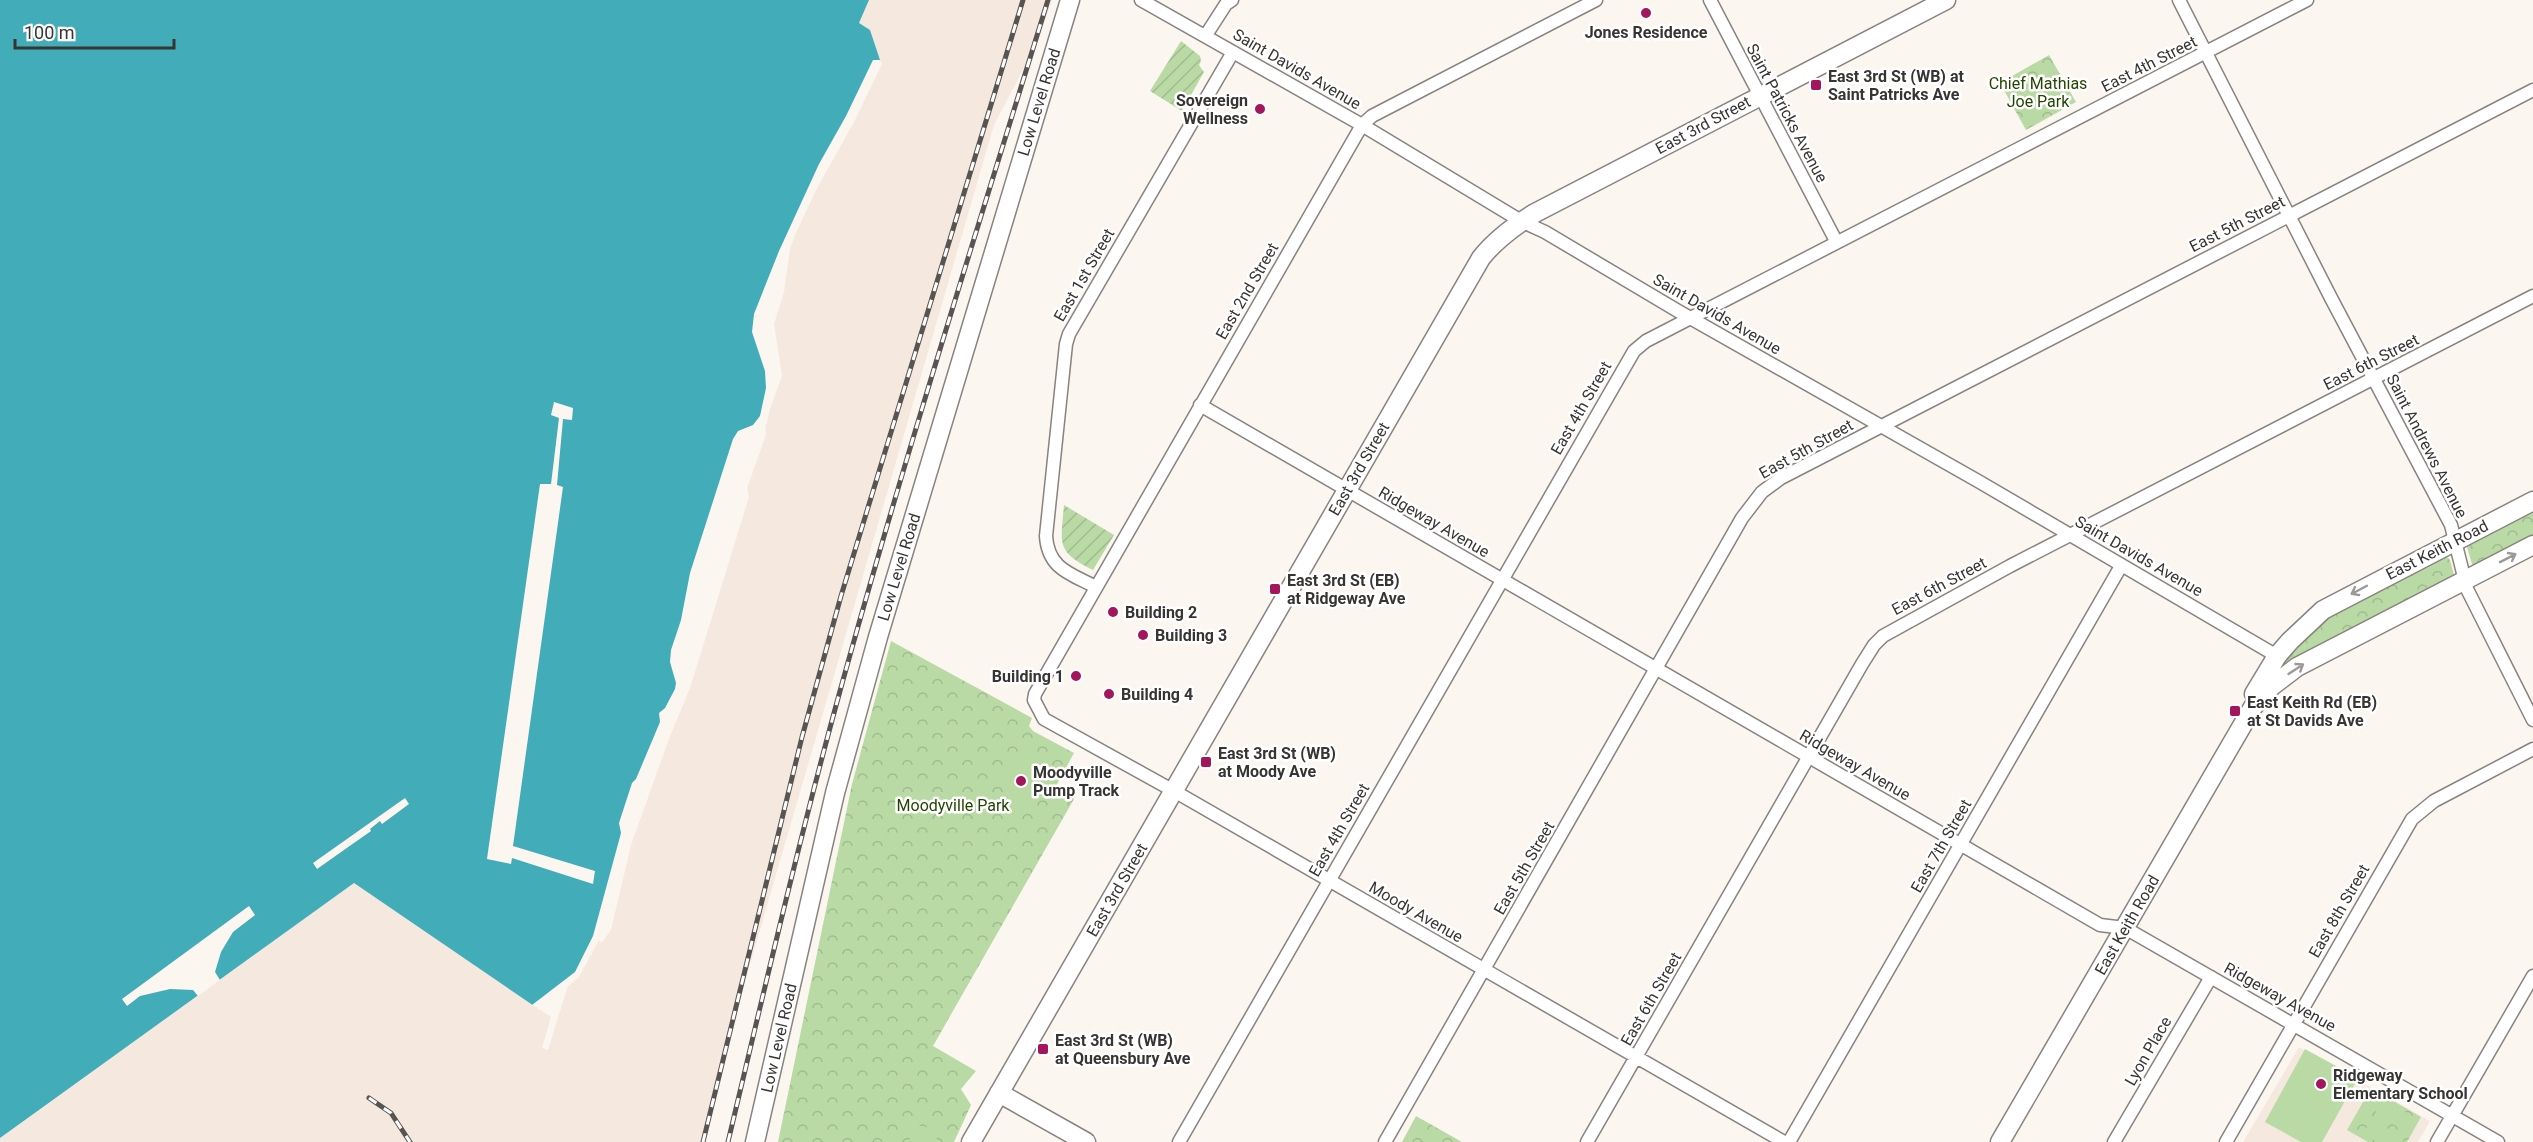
<svg xmlns="http://www.w3.org/2000/svg" width="2533" height="1142" font-family="Roboto,sans-serif">
	<style>
		.built { fill: #f5e9df }
		.park { fill: url(#park-crowns) }
		.garden { fill: url(#garden-furrows) }
		.pitch { fill: #b9daa4 }
		.water { fill: #42acb9 }
		.pier { fill: #fcf6f1 }
		.lines { fill: none; stroke-linecap: round; stroke-linejoin: round }
		.street-casing { stroke: #88837f; stroke-width: 15 }
		.secondary-casing { stroke: #88837f; stroke-width: 21 }
		.street { stroke: #fff; stroke-width: 12 }
		.secondary { stroke: #fff; stroke-width: 18 }
		.rail-casing { stroke: #575452; stroke-width: 5 }
		.rail { stroke: #fff; stroke-width: 3; stroke-dasharray: 9; stroke-linecap: butt }
		.oneway { stroke: #9b9a99 }
		.poi-dot { fill: #a3155c; stroke: #fff; stroke-width: 2 }
		.labels { text-anchor: middle; dominant-baseline: central; stroke-width: 5; stroke-linejoin: round; paint-order: stroke }
		.poi-label { font-size: 16px; font-weight: bold; fill: #373533; stroke: #fff; text-anchor: start }
		.street-label { font-size: 16px; fill: #373533; stroke: #fff }
		.park-label { font-size: 16px; fill: #234400; stroke: #fff }
	</style>
	<defs>
		<pattern id="park-crowns" width="20" height="18" patternUnits="userSpaceOnUse" patternTransform="scale(1.5)"><rect width="20" height="18" fill="#b9daa4"/><path d="M2 6a3 3 0 1 1 6 0M12 15a3 3 0 1 1 6 0" fill="none" stroke="#a0bc8e"/></pattern>
		<pattern id="garden-furrows" width="10" height="10" patternUnits="userSpaceOnUse" patternTransform="scale(1.5)"><rect width="10" height="10" fill="#b9daa4"/><path d="M-1 1l2-2M0 10L10 0M9 11l2-2" fill="none" stroke="#a0bc8e"/></pattern>
	</defs>
	<rect width="100%" height="100%" fill="#fcf6f1"/>
	<!-- built -->
	<path class="built" d="M 869,0 L 1052,0 L 1039,39 L 994,125 L 735,1016 L 704,1142 L 0,1142 L 0,1137 L 354,883 L 551,1017 L 542,1048 L 548,1050 L 583,937 L 602,942 L 611,930 L 631,845 L 670,736 L 690,688 L 749,497 L 747,488 L 766,435 L 765,422 L 782,376 L 774,324 L 784,292 L 792,234 L 859,23 Z
		M 2299,1047 L 2430,1121 L 2418,1142 L 2243,1142 Z"/>
	<!-- park -->
	<path class="park" d="M 2049,55 L 2076,102 L 2026,130 L 2000,83 Z
		M 2533,505 L 2533,541 L 2474,571 L 2467,547 L 2468,541 Z
		M 2446,556 L 2450,560 L 2454,575 L 2451,582 L 2270,677 L 2323,616 Z
		M 891,641 L 1032,718 L 1029,726 L 1033,731 L 1074,753 L 1055,788 L 1074,799 L 933,1046 L 976,1071 L 961,1089 L 971,1105 L 954,1142 L 778,1142 L 852,784 Z
		M 2371,1088 L 2421,1117 L 2407,1142 L 2368,1142 L 2347,1130 Z
		M 1416,1116 L 1462,1142 L 1402,1142 Z"/>
	<!-- garden -->
	<path class="garden" d="M 1181,41 L 1200,56 L 1201,61 L 1199,65 L 1204,72 L 1182,111 L 1150,91 Z
		M 1064,505 L 1114,535 L 1093,570 C 1055,552 1061,543 1064,505 Z"/>
	<!-- pitch -->
	<path class="pitch" d="M 1030,748 L 1036,749 C 1048,770 1033,793 1020,809 L 1007,809 C 997,792 1011,754 1030,748 Z
		M 2305,1049 L 2358,1078 L 2322,1142 L 2301,1142 L 2265,1122 Z
		M 2383,1099 L 2416,1118 L 2408,1133 L 2375,1114 Z
		M 2372,1119 L 2404,1138 L 2402,1142 L 2377,1142 L 2363,1134 Z
		M 913,1124 L 939,1130 L 936,1142 L 909,1142 Z"/>
	<!-- water -->
	<path class="water" d="M 0,0 L 869,0 L 859,23 L 870,30 L 880,60 L 852,121 L 813,188 L 761,319 L 761,331 L 773,374 L 765,422 L 741,440 L 675,658 L 680,682 L 625,830 L 608,900 L 580,969 L 537,1008 L 354,883 L 0,1138 Z"/>
	<!-- pier -->
	<path class="pier" d="M 873,60 L 880,60 L 882,64 L 854,122 L 816,190 L 795,235 L 764,319 L 769,357 L 776,374 L 767,423 L 758,433 L 743,442 L 678,659 L 682,688 L 670,715 L 627,831 L 611,901 L 600,938 L 579,977 L 540,1010 L 532,1005 L 575,972 L 593,936 L 621,833 L 619,823 L 632,783 L 636,779 L 660,722 L 659,713 L 665,708 L 675,689 L 676,683 L 670,662 L 671,650 L 681,620 L 690,573 L 733,439 L 738,431 L 753,425 L 760,416 L 766,388 L 765,371 L 752,332 L 754,314 L 779,251 L 819,164 L 846,116 Z
		M 554,402 L 573,408 L 572,420 L 563,419 L 557,485 L 563,487 L 513,846 L 595,871 L 593,884 L 512,858 L 511,864 L 487,859 L 540,484 L 551,484 L 559,418 L 551,415 Z
		M 405,798 L 409,804 L 382,824 L 380,821 L 370,829 L 371,831 L 317,869 L 313,863 Z
		M 249,906 L 255,915 L 233,932 L 221,952 L 215,972 L 220,980 L 198,996 L 193,990 L 170,989 L 140,996 L 127,1006 L 122,999 Z"/>
	<g class="lines">
		<defs>
			<path id="street" d="M 1141,0 L 1362,125 L 1521,221 L 1545,232 L 1678,311 L 1978,481 L 2277,656
				M 1596,0 L 1372,116 L 1362,125 L 1035,694 L 1034,700 L 1044,719 L 1174,791 L 1784,1142
				M 1710,0 L 1836,241
				M 2179,0 L 2331,298 L 2451,525 L 2467,589 L 2533,720
				M 1206,35 L 1226,4 L 1232,0
				M 1200,405 L 2100,925 L 2125,928 L 2139,936 L 2498,1142
				M 1096,587 C 1071,574 1048,569 1046,536 L 1066,344 L 1069,334 L 1233,52
				M 1179,1142 L 1634,351 L 1646,341 L 2307,0
				M 1385,1142 L 1742,518 L 1762,492 L 1781,478 L 2533,90
				M 1587,1142 L 1862,664 L 1874,645 L 1883,636 L 2010,566 L 2533,296
				M 1789,1142 L 2121,566
				M 2114,1142 L 2211,977
				M 2226,1142 L 2412,819 L 2434,801 L 2533,749
				M 2437,1142 L 2533,976"/>
			<path id="secondary" d="M 2254,694 L 2277,656 L 2290,641 L 2323,610 L 2533,501
				M 999,1093 L 1086,1142
				M 755,1142 L 835,793 L 878,637 L 1070,0
				M 971,1142 L 1481,258 C 1496,239 1514,226 1535,213 L 1946,0
				M 2000,1142 L 2253,707 L 2272,686 L 2297,667 L 2533,545"/>
		</defs>
		<!-- street casing -->
		<use href="#street" class="street-casing"/>
		<!-- secondary casing -->
		<use href="#secondary" class="secondary-casing"/>
		<!-- street -->
		<use href="#street" class="street"/>
		<!-- secondary -->
		<use href="#secondary" class="secondary"/>
		<defs>
			<path id="rail" d="M 369,1098 L 391,1113 L 410,1142
				M 703,1142 L 802,737 L 841,596 L 1023,0
				M 728,1142 C 764,991 799,840 840,691 C 904,459 977,230 1048,0"/>
		</defs>
		<!-- rail casing -->
		<use href="#rail" class="rail-casing"/>
		<!-- rail -->
		<use href="#rail" class="rail"/>
	</g>
	<!-- one-way arrows -->
	<defs><path id="oneway-shaft" d="M-6 0H5M1.5-3L5.5 0L1.5 3" fill="none" stroke-width="1.6" stroke-linecap="round" stroke-linejoin="round" transform="scale(1.5)"/></defs>
	<g class="oneway">
		<use href="#oneway-shaft" transform="translate(2508 558) rotate(-27)"/>
		<use href="#oneway-shaft" transform="translate(2359 590) rotate(152)"/>
		<use href="#oneway-shaft" transform="translate(2296 669) rotate(-33)"/>
	</g>
	<!-- markers -->
	<g class="poi-dot">
		<circle cx="1646" cy="13" r="6"/>
		<rect x="1810" y="79" width="12" height="12" rx="3"/>
		<circle cx="1260" cy="109" r="6"/>
		<rect x="1269" y="583" width="12" height="12" rx="3"/>
		<circle cx="1113" cy="612" r="6"/>
		<circle cx="1143" cy="635" r="6"/>
		<circle cx="1076" cy="676" r="6"/>
		<circle cx="1109" cy="694" r="6"/>
		<rect x="2229" y="705" width="12" height="12" rx="3"/>
		<rect x="1200" y="756" width="12" height="12" rx="3"/>
		<circle cx="1021" cy="781" r="6"/>
		<rect x="1037" y="1043" width="12" height="12" rx="3"/>
		<circle cx="2321" cy="1084" r="6"/>
	</g>
	<g class="labels">
		<!-- poi labels -->
		<g class="poi-label">
			<text x="1646" y="32" text-anchor="middle">Jones Residence</text>
			<text x="1828" y="76">East 3rd St (WB) at<tspan x="1828" dy="18">Saint Patricks Ave</tspan></text>
			<text x="1248" y="100" text-anchor="end">Sovereign<tspan x="1248" dy="18">Wellness</tspan></text>
			<text x="1287" y="580">East 3rd St (EB)<tspan x="1287" dy="18">at Ridgeway Ave</tspan></text>
			<text x="1125" y="612">Building 2</text>
			<text x="1155" y="635">Building 3</text>
			<text x="1064" y="676" text-anchor="end">Building 1</text>
			<text x="1121" y="694">Building 4</text>
			<text x="2247" y="702">East Keith Rd (EB)<tspan x="2247" dy="18">at St Davids Ave</tspan></text>
			<text x="1218" y="753">East 3rd St (WB)<tspan x="1218" dy="18">at Moody Ave</tspan></text>
			<text x="1033" y="772">Moodyville<tspan x="1033" dy="18">Pump Track</tspan></text>
			<text x="1055" y="1040">East 3rd St (WB)<tspan x="1055" dy="18">at Queensbury Ave</tspan></text>
			<text x="2333" y="1075">Ridgeway<tspan x="2333" dy="18">Elementary School</tspan></text>
		</g>
		<!-- street labels -->
		<g class="street-label">
			<text transform="translate(2149 64) rotate(-27)">East 4th Street</text>
			<text transform="translate(1297 69) rotate(30)">Saint Davids Avenue</text>
			<text transform="translate(1039 102) rotate(-73)">Low Level Road</text>
			<text transform="translate(1787 113) rotate(62)">Saint Patricks Avenue</text>
			<text transform="translate(1703 125) rotate(-28)">East 3rd Street</text>
			<text transform="translate(2237 224) rotate(-27)">East 5th Street</text>
			<text transform="translate(1084 275) rotate(-60)">East 1st Street</text>
			<text transform="translate(1247 291) rotate(-60)">East 2nd Street</text>
			<text transform="translate(1717 314) rotate(30)">Saint Davids Avenue</text>
			<text transform="translate(2371 362) rotate(-27)">East 6th Street</text>
			<text transform="translate(1581 408) rotate(-60)">East 4th Street</text>
			<text transform="translate(2427 446) rotate(63)">Saint Andrews Avenue</text>
			<text transform="translate(1806 449) rotate(-29)">East 5th Street</text>
			<text transform="translate(1359 469) rotate(-60)">East 3rd Street</text>
			<text transform="translate(1434 522) rotate(30)">Ridgeway Avenue</text>
			<text transform="translate(2437 550) rotate(-27)">East Keith Road</text>
			<text transform="translate(2139 556) rotate(30)">Saint Davids Avenue</text>
			<text transform="translate(899 567) rotate(-73)">Low Level Road</text>
			<text transform="translate(1939 586) rotate(-28)">East 6th Street</text>
			<text transform="translate(1855 765) rotate(30)">Ridgeway Avenue</text>
			<text transform="translate(1339 830) rotate(-60)">East 4th Street</text>
			<text transform="translate(1941 846) rotate(-60)">East 7th Street</text>
			<text transform="translate(1524 868) rotate(-60)">East 5th Street</text>
			<text transform="translate(1117 890) rotate(-60)">East 3rd Street</text>
			<text transform="translate(2339 911) rotate(-60)">East 8th Street</text>
			<text transform="translate(1416 912) rotate(30)">Moody Avenue</text>
			<text transform="translate(2127 925) rotate(-60)">East Keith Road</text>
			<text transform="translate(2280 997) rotate(29)">Ridgeway Avenue</text>
			<text transform="translate(1651 999) rotate(-60)">East 6th Street</text>
			<text transform="translate(779 1038) rotate(-77)">Low Level Road</text>
			<text transform="translate(2148 1051) rotate(-60)">Lyon Place</text>
		</g>
		<!-- park labels -->
		<g class="park-label">
			<text x="2038" y="83">Chief Mathias<tspan x="2038" dy="18">Joe Park</tspan></text>
			<text x="953" y="805">Moodyville Park</text>
		</g>
	</g>
	<!-- scale -->
	<path d="M15 39v9h159v-9" fill="none" stroke="#373533" stroke-width="3"/>
	<text x="24" y="39" font-size="18" fill="#373533" stroke="#ffffff" stroke-width="4.5" paint-order="stroke">100 m</text>
</svg>
